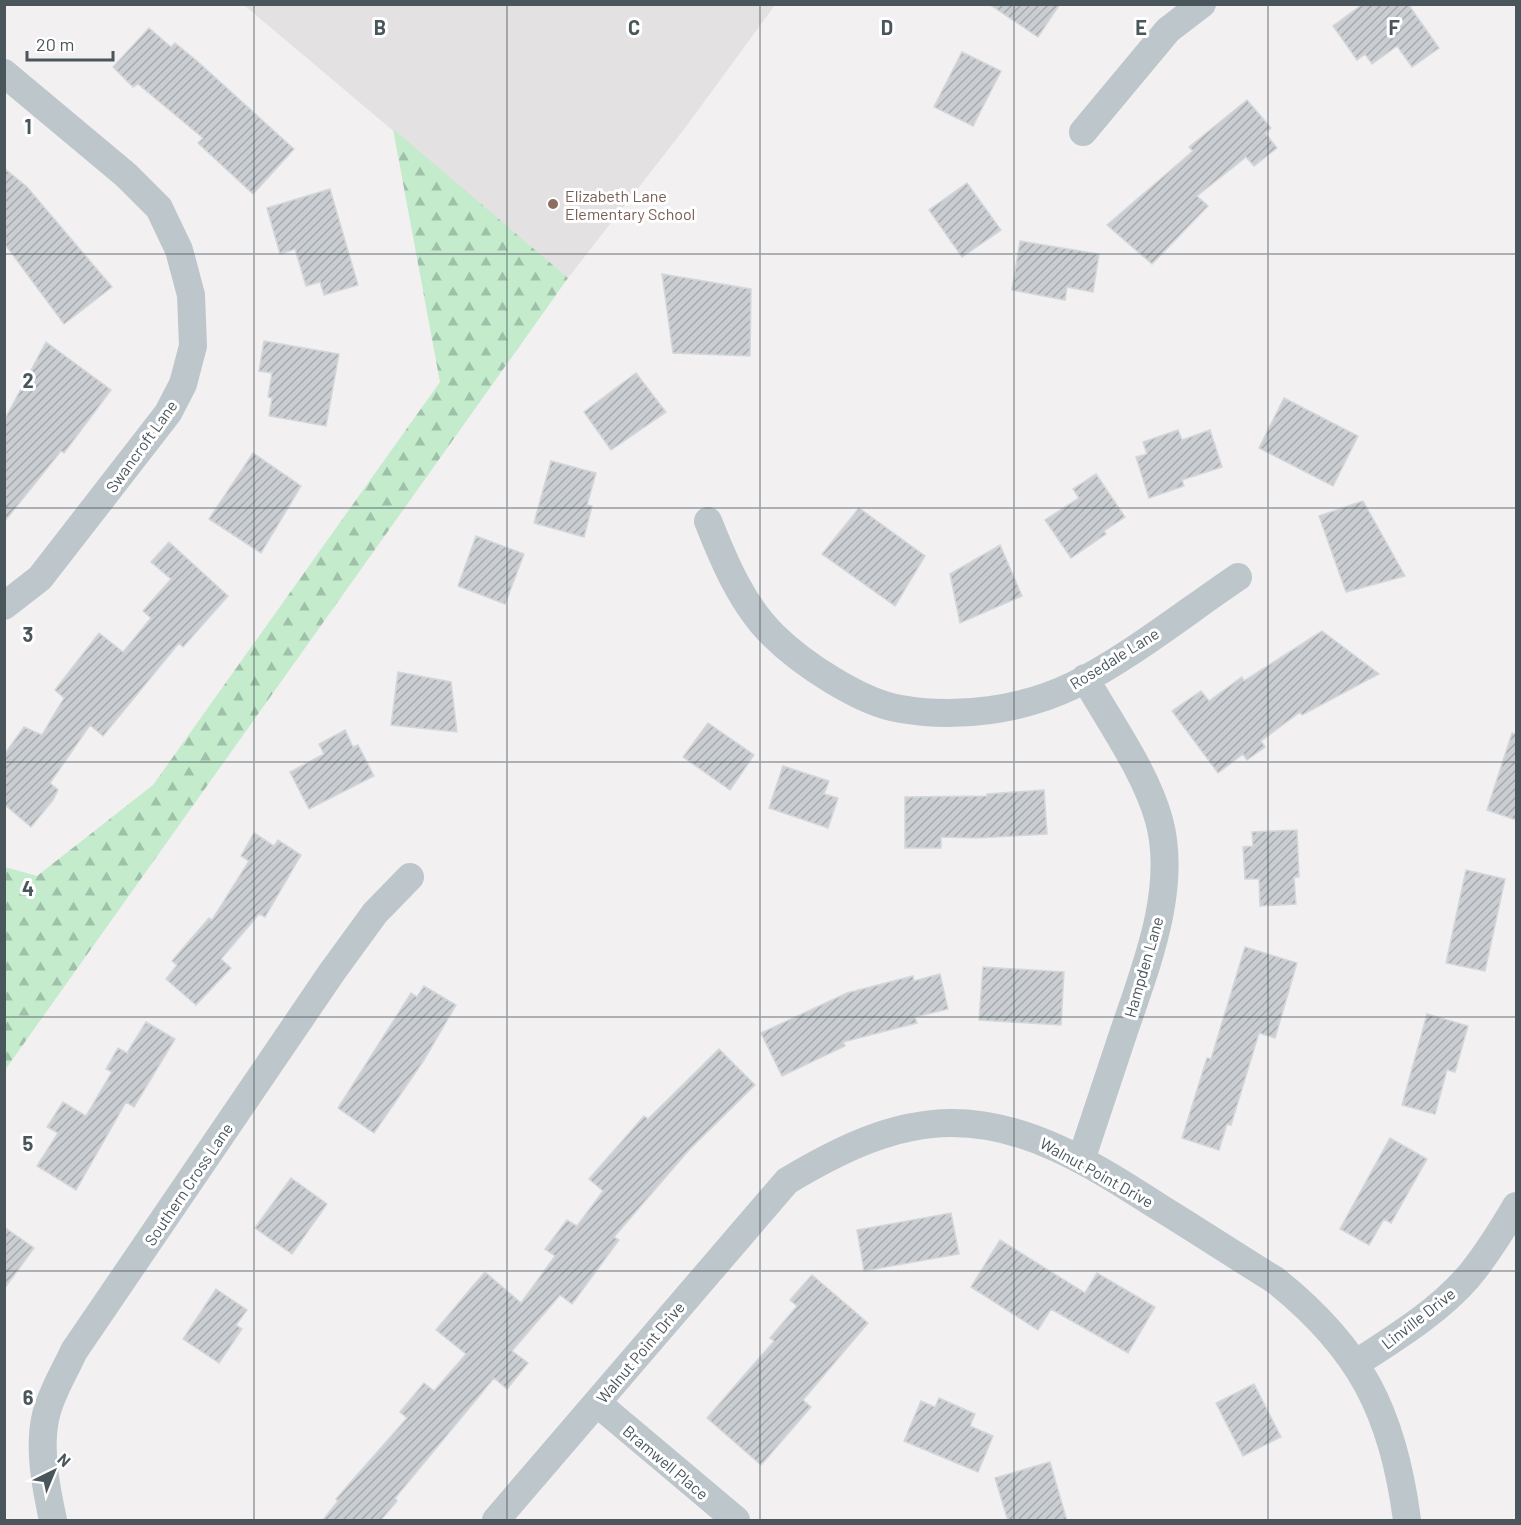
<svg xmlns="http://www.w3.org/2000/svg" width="1521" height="1525" font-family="Barlow,sans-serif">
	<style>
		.education { fill: #e3e1e1 }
		.forest { fill: url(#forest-firs) }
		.building { fill: url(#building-hatch); stroke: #d4d7da; stroke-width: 1.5 }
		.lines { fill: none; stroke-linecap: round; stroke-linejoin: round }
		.minor { stroke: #bdc6cb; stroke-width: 28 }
		.grid { fill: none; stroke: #49565b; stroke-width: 1.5; stroke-opacity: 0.55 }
		.education-dot { fill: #8d6e63; stroke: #fff; stroke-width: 2 }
		.labels { text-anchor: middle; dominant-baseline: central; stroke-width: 6; stroke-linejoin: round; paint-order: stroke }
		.education-label { font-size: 16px; fill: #785e54; stroke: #fff; text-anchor: start }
		.street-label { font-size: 16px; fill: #49565b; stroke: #fff }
		.grid-label { font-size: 20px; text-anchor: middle; font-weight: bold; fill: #49565b; stroke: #fff; stroke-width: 6; stroke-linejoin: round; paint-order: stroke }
	</style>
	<defs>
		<pattern id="forest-firs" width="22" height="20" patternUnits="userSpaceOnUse" patternTransform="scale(1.5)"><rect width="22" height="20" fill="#c3ebcc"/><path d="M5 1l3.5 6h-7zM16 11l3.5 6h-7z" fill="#a0c1a9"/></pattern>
		<pattern id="building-hatch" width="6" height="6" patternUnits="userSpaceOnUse" patternTransform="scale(1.5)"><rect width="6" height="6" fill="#caced2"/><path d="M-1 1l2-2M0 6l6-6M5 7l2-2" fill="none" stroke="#a6aaad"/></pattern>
	</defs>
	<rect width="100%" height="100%" fill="#f2f0f0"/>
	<!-- education -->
	<path class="education" d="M 244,5 L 775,5 L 685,128 L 568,278 Z"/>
	<!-- forest -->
	<path class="forest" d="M 393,129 L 568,278 L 5,1070 L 5,867 L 37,876 L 153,785 L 440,382 Z"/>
	<!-- building -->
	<path class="building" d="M 989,4 L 1060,4 L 1038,37 Z
		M 1363,4 L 1408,4 L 1439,48 L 1412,67 L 1397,46 L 1372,64 L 1365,54 L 1357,60 L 1333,26 Z
		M 149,28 L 171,47 L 175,43 L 197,61 L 294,149 L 253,194 L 198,143 L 203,138 L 138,84 L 133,87 L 113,67 Z
		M 962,52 L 1001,71 L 973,126 L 934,107 Z
		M 1247,100 L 1271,128 L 1265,133 L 1277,148 L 1254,166 L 1246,157 L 1197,196 L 1208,206 L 1152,264 L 1107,225 L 1193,151 L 1189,147 Z
		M 4,168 L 27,187 L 112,287 L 64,324 L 4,243 Z
		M 967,183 L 1001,230 L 962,257 L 929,210 Z
		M 330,189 L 358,285 L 324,295 L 320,282 L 306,286 L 295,249 L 280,254 L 267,208 Z
		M 1020,241 L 1099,254 L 1093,292 L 1067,287 L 1065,300 L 1012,290 Z
		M 662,274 L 751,289 L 750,356 L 673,353 Z
		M 264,341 L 339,354 L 326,426 L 269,416 L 272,398 L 268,397 L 272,373 L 259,371 Z
		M 46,342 L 111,390 L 64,453 L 61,451 L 4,522 L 4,421 Z
		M 636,373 L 666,412 L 611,450 L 584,412 Z
		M 1284,398 L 1358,436 L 1333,486 L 1259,448 Z
		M 1178,430 L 1182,440 L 1210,430 L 1222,467 L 1182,480 L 1184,486 L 1149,498 L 1136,457 L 1147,454 L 1143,442 Z
		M 253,453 L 301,486 L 261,553 L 209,519 Z
		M 551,461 L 596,473 L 587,505 L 592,506 L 584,537 L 534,523 Z
		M 1096,474 L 1125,517 L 1104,531 L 1106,534 L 1071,558 L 1045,520 L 1079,498 L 1073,489 Z
		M 1363,501 L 1405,576 L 1346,592 L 1319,516 Z
		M 859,508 L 925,556 L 895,606 L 822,554 Z
		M 476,536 L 524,554 L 505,604 L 458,586 Z
		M 169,542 L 228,596 L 183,647 L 179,643 L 103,736 L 90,725 L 50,783 L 58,790 L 53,800 L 31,827 L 4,804 L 4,755 L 24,727 L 42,735 L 64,698 L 55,690 L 99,633 L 123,652 L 151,618 L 143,611 L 171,579 L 151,562 Z
		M 1000,545 L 1022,596 L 960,623 L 950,574 Z
		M 1322,631 L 1379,674 L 1302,715 L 1300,712 L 1261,741 L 1265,747 L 1247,760 L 1243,754 L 1218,773 L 1172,711 L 1201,691 L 1209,701 L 1242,677 L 1244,681 Z
		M 398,672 L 451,682 L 457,732 L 391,725 Z
		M 708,723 L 754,755 L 730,790 L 683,757 Z
		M 345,730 L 353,747 L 358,745 L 374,776 L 309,809 L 290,772 L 324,754 L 319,744 Z
		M 1512,733 L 1516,734 L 1516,820 L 1487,810 Z
		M 783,766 L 829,781 L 824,794 L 838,798 L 828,828 L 769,808 Z
		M 1044,790 L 1047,834 L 977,838 L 941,837 L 941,848 L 905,848 L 905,797 L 987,796 L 987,794 Z
		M 1297,830 L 1299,877 L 1294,877 L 1296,904 L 1260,906 L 1259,879 L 1245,879 L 1243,847 L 1253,846 L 1252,832 Z
		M 254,833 L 274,846 L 278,840 L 301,855 L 265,917 L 259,914 L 221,959 L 231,968 L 196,1005 L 166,979 L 177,965 L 172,961 L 209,918 L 212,920 L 249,861 L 241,856 Z
		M 1466,870 L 1505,879 L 1485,971 L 1446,963 Z
		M 1245,947 L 1297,963 L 1275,1038 L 1259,1033 L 1231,1125 L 1227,1124 L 1219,1150 L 1182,1138 L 1207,1058 L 1211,1059 Z
		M 983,967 L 1064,972 L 1061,1025 L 979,1020 Z
		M 940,974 L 948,1009 L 915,1017 L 917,1023 L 843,1042 L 845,1046 L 782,1076 L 761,1033 L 847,993 L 913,976 L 914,981 Z
		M 424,986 L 456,1005 L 424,1060 L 374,1133 L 338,1108 L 411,993 L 417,997 Z
		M 1427,1014 L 1468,1026 L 1455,1072 L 1447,1070 L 1435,1114 L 1402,1105 Z
		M 146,1022 L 175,1039 L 134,1107 L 126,1102 L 76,1190 L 37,1166 L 58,1133 L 47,1127 L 63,1102 L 86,1116 L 112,1072 L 106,1069 L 118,1048 L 127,1053 Z
		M 719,1049 L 755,1085 L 689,1150 L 614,1237 L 619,1240 L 572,1304 L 560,1295 L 512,1351 L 528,1363 L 507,1389 L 494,1378 L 395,1498 L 397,1501 L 380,1521 L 322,1521 L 338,1501 L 336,1499 L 407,1418 L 400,1412 L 424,1383 L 434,1391 L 466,1354 L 436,1330 L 472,1287 L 485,1272 L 521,1303 L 555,1256 L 545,1249 L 567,1220 L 577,1226 L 603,1191 L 589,1179 L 644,1116 L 648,1119 Z
		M 1390,1138 L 1427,1159 L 1391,1223 L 1384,1219 L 1369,1245 L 1340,1229 Z
		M 291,1178 L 327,1204 L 292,1254 L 255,1228 Z
		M 951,1213 L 959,1254 L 864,1271 L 857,1230 Z
		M 4,1227 L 34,1248 L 4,1289 Z
		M 1000,1240 L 1085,1293 L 1097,1273 L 1155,1307 L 1128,1353 L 1051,1309 L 1038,1330 L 971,1287 Z
		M 812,1275 L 868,1323 L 803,1400 L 811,1407 L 761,1465 L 707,1418 L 774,1341 L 770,1338 L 797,1306 L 790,1300 Z
		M 216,1289 L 247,1310 L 236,1325 L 242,1329 L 219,1363 L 183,1339 Z
		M 1254,1384 L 1281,1437 L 1243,1456 L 1216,1403 Z
		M 939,1398 L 975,1414 L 970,1426 L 993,1436 L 978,1472 L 904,1441 L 921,1401 L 935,1407 Z
		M 1050,1462 L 1067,1521 L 1008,1521 L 995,1478 Z"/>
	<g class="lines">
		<!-- minor -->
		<path class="minor" d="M 4,73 L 126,175 L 159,208 L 179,250 L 191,295 L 193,346 L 183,384 L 168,413 L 40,578 L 4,606
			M 1083,132 L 1168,30 L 1202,4
			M 708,521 C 723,559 742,605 773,635 C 801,663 861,703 901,709 C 958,719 1023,710 1074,685 C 1130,657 1186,612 1238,577
			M 1081,1160 C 1095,1118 1109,1076 1123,1034 C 1145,969 1178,889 1159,820 C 1145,770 1110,723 1085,678
			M 1355,1364 C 1395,1338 1438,1312 1469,1276 C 1487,1254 1502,1230 1516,1206
			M 597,1403 L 736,1520
			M 53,1520 C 46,1488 38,1447 46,1415 C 51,1393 65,1371 74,1351 L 332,972 L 375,913 L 410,877
			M 496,1520 L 787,1181 C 837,1151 892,1123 952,1123 C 1030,1123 1096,1167 1159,1207 C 1198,1231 1236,1256 1275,1280 C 1360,1348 1393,1412 1407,1520"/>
	</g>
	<!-- grid -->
	<path class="grid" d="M 254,4 L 254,1520M 507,4 L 507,1520M 760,4 L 760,1520M 1014,4 L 1014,1520M 1268,4 L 1268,1520M 4,254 L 1516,254M 4,508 L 1516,508M 4,762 L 1516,762M 4,1017 L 1516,1017M 4,1271 L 1516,1271"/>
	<!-- markers -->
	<circle class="education-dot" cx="553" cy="204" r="6"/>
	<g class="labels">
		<!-- education labels -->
		<g class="education-label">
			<text x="565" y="195">Elizabeth Lane<tspan x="565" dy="18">Elementary School</tspan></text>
		</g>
		<!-- street labels -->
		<g class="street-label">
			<text transform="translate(141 446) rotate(-54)">Swancroft Lane</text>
			<text transform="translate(1114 658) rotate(-32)">Rosedale Lane</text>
			<text transform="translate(1143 967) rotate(-74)">Hampden Lane</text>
			<text transform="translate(1097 1172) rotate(29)">Walnut Point Drive</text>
			<text transform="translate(188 1184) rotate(-56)">Southern Cross Lane</text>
			<text transform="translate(1418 1318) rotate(-38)">Linville Drive</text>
			<text transform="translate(640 1352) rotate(-50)">Walnut Point Drive</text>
			<text transform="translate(666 1462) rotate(40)">Bramwell Place</text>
		</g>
	</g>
	<g class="grid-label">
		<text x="380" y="35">B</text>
		<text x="634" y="35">C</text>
		<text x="887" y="35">D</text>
		<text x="1141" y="35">E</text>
		<text x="1394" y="35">F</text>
		<text x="28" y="134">1</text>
		<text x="28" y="388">2</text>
		<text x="28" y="642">3</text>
		<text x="28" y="896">4</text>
		<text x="28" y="1151">5</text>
		<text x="28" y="1405">6</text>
	</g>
	<!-- border -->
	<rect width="1521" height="1525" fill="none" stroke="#49565b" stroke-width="12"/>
	<!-- north arrow -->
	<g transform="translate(54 1471) rotate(43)" stroke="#ffffff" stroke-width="4.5" paint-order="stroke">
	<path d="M0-4.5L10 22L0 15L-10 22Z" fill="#49565b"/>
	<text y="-9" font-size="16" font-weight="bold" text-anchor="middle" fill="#49565b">N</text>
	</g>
	<!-- scale -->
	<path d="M27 51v9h86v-9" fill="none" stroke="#49565b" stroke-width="3"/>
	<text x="36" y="51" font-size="18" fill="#49565b" stroke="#ffffff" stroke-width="4.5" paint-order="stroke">20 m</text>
</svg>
